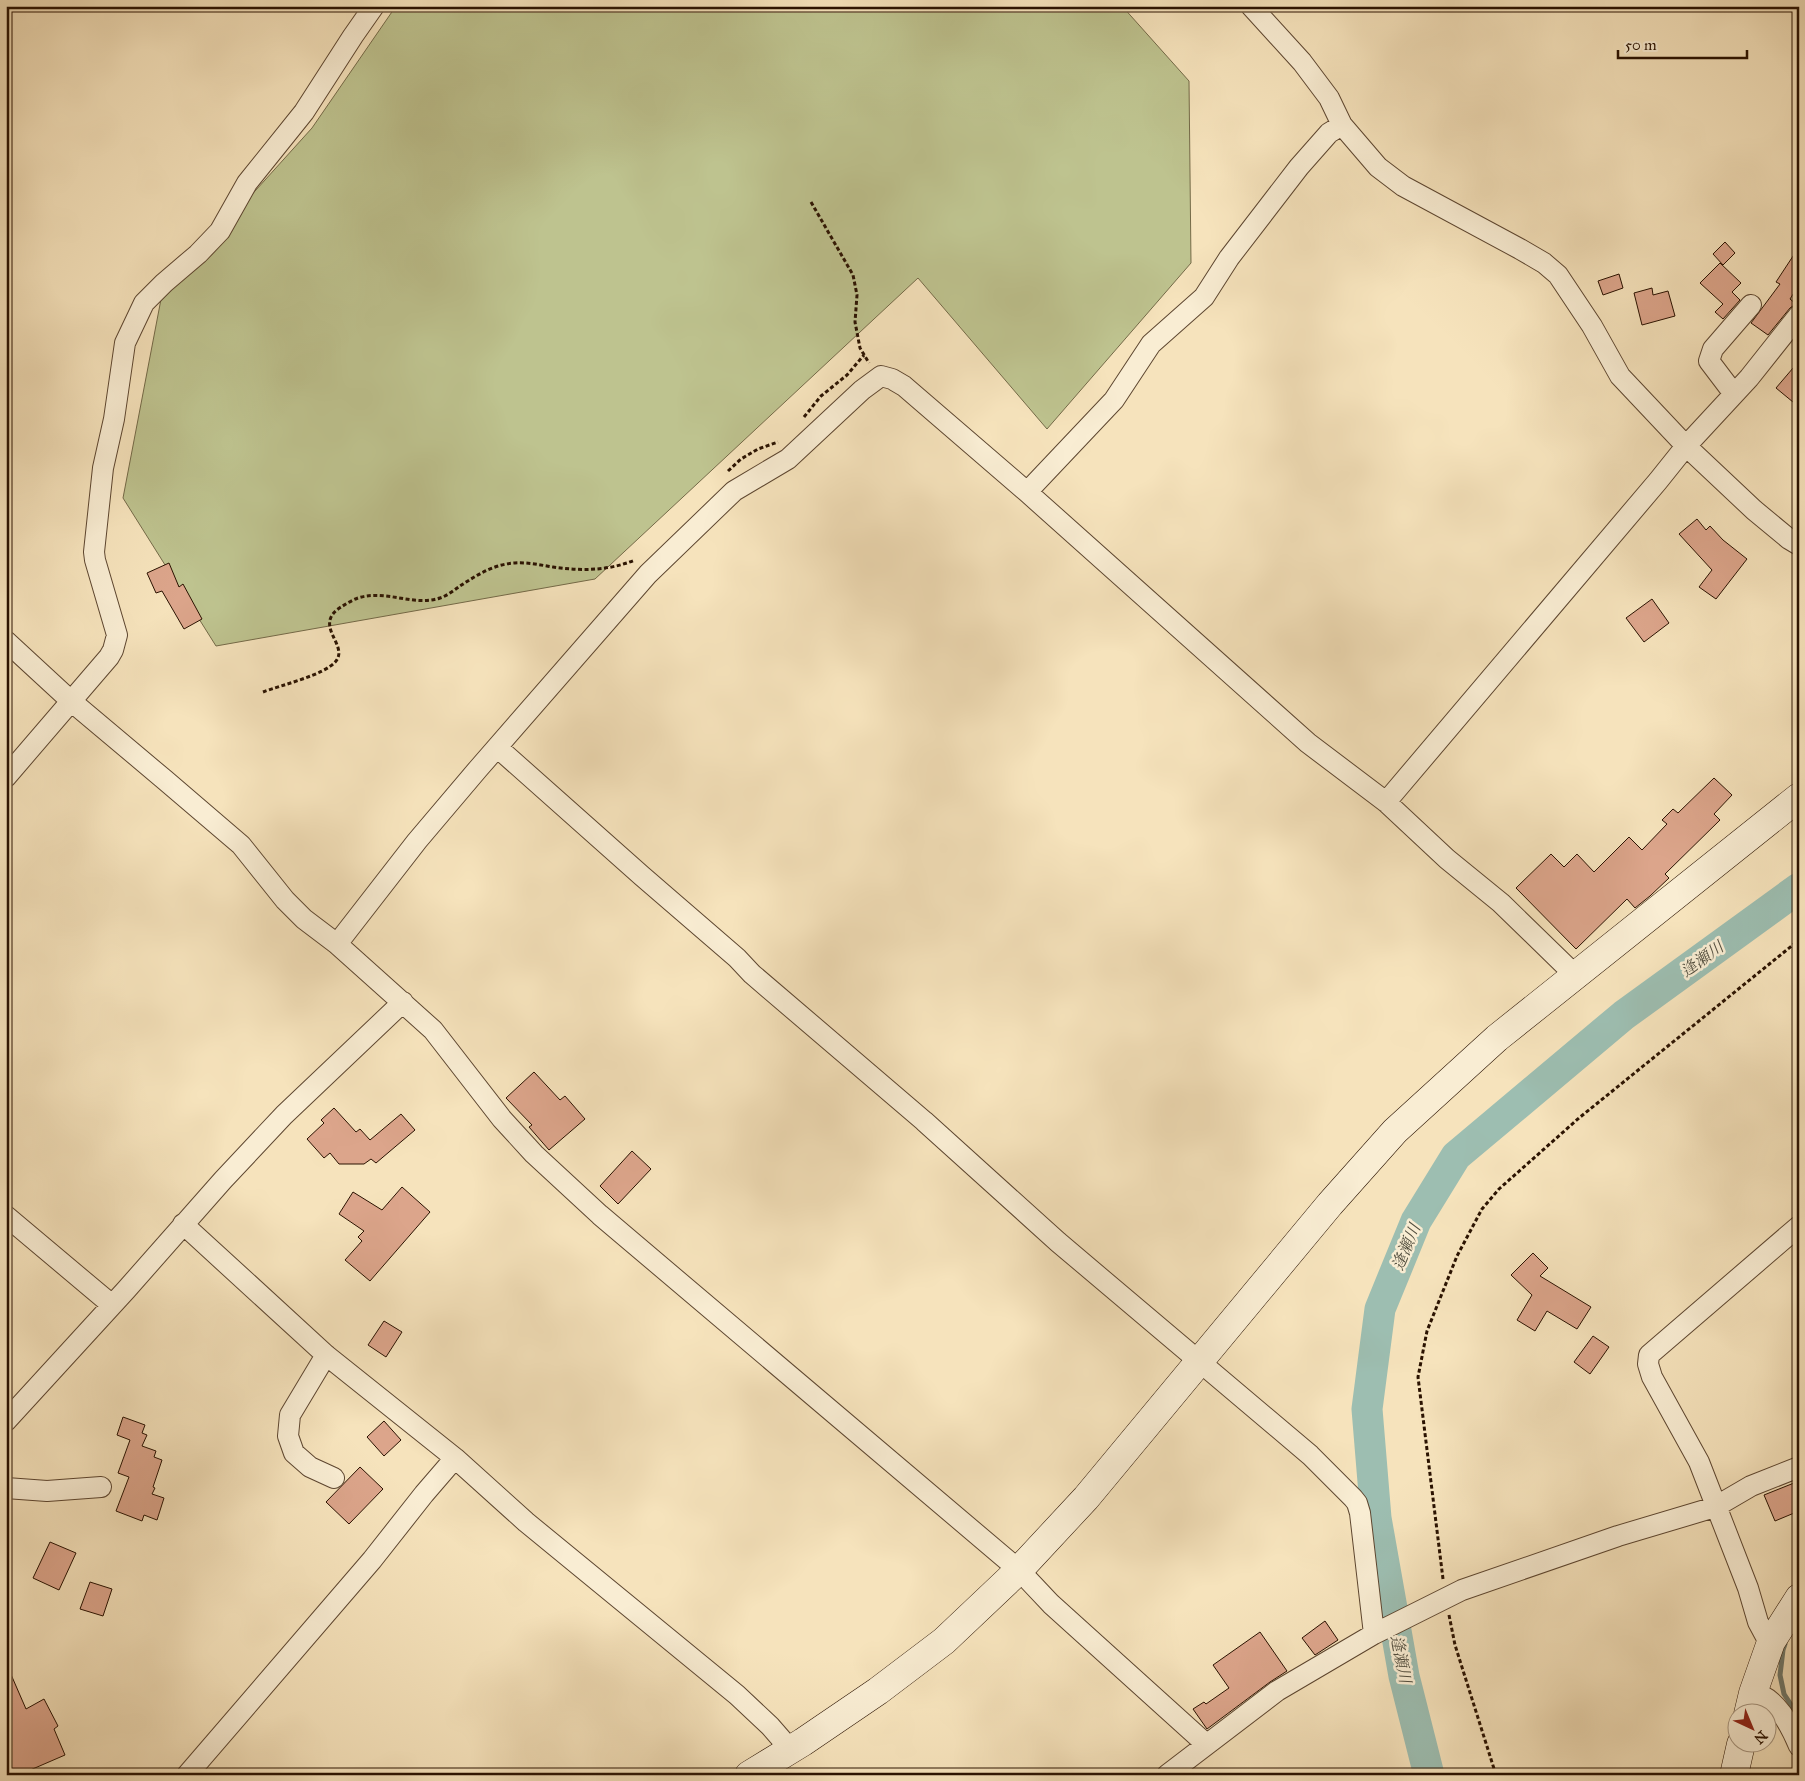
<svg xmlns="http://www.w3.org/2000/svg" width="1805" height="1781" font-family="'IM FELL Great Primer','Noto Serif JP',serif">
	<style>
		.green { fill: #bec38f; stroke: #746a48 }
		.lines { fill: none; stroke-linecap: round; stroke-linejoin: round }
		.stream { stroke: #6f796b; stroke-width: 5 }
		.river { stroke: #9dbeb1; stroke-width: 31 }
		.building { fill: #dca58b; stroke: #2a1201 }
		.street-casing { stroke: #5d4630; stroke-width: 22 }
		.secondary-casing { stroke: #2a1201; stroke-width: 29 }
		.path { stroke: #2a1201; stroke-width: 3; stroke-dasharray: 4 2.5; stroke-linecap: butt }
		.street { stroke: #f9edd3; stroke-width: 20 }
		.secondary { stroke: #f9edd3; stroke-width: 28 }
		.labels { text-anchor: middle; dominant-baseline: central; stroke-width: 5; stroke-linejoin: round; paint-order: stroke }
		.water-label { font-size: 16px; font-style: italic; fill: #524e3f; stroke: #f9edd3 }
	</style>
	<rect width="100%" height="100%" fill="#f6e3bc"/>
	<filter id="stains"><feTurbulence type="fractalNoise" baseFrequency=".004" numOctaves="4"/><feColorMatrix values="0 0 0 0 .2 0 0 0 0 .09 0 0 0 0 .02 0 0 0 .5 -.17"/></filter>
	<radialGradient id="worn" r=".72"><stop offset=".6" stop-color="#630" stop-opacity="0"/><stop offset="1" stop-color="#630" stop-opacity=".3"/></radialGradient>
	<!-- green -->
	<path class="green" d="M 396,6 L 1122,6 L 1189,81 L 1191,263 L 1047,429 L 918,278 L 595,579 L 216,646 L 123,498 L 162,294 L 312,128 Z"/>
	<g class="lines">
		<!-- stream -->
		<path class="stream" d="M 1785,1644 L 1783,1650 L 1780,1675 L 1784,1694 L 1799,1717"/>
		<!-- river -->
		<path class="river" d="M 1429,1775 L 1404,1676 L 1376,1518 L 1367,1409 L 1380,1309 L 1416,1221 L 1456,1156 L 1624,1015 L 1799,888"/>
	</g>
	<!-- building -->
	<path class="building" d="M 1725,242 L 1735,253 L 1723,265 L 1713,254 Z
		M 1799,247 L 1799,285 L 1790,299 L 1796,304 L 1790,308 L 1768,335 L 1751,323 L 1780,284 L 1776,282 Z
		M 1720,263 L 1741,283 L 1732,292 L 1740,300 L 1723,319 L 1715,312 L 1723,304 L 1700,283 Z
		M 1619,274 L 1623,288 L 1603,295 L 1598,281 Z
		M 1652,288 L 1653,295 L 1668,291 L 1675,316 L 1642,325 L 1634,293 Z
		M 1799,361 L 1799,407 L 1776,388 Z
		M 1697,519 L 1706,530 L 1710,526 L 1723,540 L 1747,559 L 1716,599 L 1699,587 L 1712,570 L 1679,534 Z
		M 169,563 L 179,587 L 183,584 L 202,619 L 184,629 L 162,591 L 156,593 L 147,573 Z
		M 1652,599 L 1669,623 L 1644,642 L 1626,618 Z
		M 1714,778 L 1732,795 L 1714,814 L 1720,820 L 1665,874 L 1669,878 L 1650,896 L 1635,908 L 1627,899 L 1576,949 L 1516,888 L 1551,854 L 1564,867 L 1577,854 L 1594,872 L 1629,837 L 1642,850 L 1667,824 L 1662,820 L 1673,809 L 1678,813 Z
		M 534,1072 L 560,1100 L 565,1096 L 585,1119 L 549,1150 L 529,1127 L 532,1125 L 506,1098 Z
		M 334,1108 L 356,1132 L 360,1129 L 370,1140 L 401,1114 L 415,1130 L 376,1163 L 371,1159 L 364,1164 L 339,1164 L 330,1153 L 324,1158 L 307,1139 L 324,1123 L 321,1120 Z
		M 632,1151 L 651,1169 L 618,1204 L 600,1186 Z
		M 402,1187 L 430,1212 L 370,1281 L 345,1260 L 362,1241 L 358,1237 L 364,1231 L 339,1214 L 353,1192 L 382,1210 Z
		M 1533,1253 L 1548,1268 L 1540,1276 L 1591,1307 L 1577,1329 L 1547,1311 L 1535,1331 L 1517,1320 L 1532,1295 L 1511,1275 Z
		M 384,1321 L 402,1332 L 386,1357 L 368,1345 Z
		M 1593,1336 L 1609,1347 L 1590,1374 L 1574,1362 Z
		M 123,1417 L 145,1425 L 142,1433 L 147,1435 L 142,1446 L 156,1451 L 154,1457 L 162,1460 L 153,1487 L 155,1488 L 152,1494 L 164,1498 L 157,1520 L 144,1515 L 142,1521 L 116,1511 L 129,1477 L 118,1473 L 130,1440 L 117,1435 Z
		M 384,1421 L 401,1440 L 384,1456 L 367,1437 Z
		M 360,1467 L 383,1489 L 349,1524 L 326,1502 Z
		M 1799,1481 L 1799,1511 L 1775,1521 L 1764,1495 Z
		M 50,1542 L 76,1553 L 59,1590 L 33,1578 Z
		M 90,1582 L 112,1589 L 103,1616 L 80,1609 Z
		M 1325,1621 L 1338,1640 L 1315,1655 L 1302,1638 Z
		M 1260,1632 L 1287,1671 L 1270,1682 L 1207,1729 L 1193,1709 L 1204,1702 L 1206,1704 L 1229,1688 L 1213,1665 Z
		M 6,1663 L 26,1709 L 44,1699 L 58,1726 L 54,1729 L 65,1755 L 28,1771 L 29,1775 L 6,1775 Z"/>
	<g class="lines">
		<defs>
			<path id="street" d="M 1251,6 L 1302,62 L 1329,98 L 1342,125 L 1378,167 L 1403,186 L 1520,249 L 1544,263 L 1558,275 L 1592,326 L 1620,376 L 1686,446 L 1754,510 L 1789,539 L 1799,545
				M 1734,394 L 1709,361 L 1713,349 L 1751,305
				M 1027,492 L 1114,400 L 1151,344 L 1204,297 L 1229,258 L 1299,167 L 1329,133 L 1342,125
				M 6,641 L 71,701 L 165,780 L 241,845 L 285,900 L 304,919 L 337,944 L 433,1030 L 502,1119 L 534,1154 L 600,1215 L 1019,1570 L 1051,1604 L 1206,1744
				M 498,748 L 642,876 L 737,958 L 752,974 L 924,1121 L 1058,1242 L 1310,1455 L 1353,1498 L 1357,1503 L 1360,1513 L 1374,1634
				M 6,777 L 109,657 L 113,650 L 117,635 L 95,560 L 94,552 L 103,468 L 114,419 L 125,343 L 144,303 L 164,283 L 198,254 L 220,231 L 247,183 L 304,112 L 353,36 L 374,6
				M 1386,802 L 1658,481 L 1686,446 L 1749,378 L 1799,315
				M 337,944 L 417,841 L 478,769 L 648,574 L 734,491 L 788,459 L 862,390 L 881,376 L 892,379 L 904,386 L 1027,492 L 1308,743 L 1386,802 L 1447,859 L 1501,903 L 1575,975
				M 6,1216 L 112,1305
				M 183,1224 L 326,1355 L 455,1458 L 526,1522 L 737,1695 L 770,1726 L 790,1749
				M 326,1355 L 290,1415 L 288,1436 L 294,1453 L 310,1467 L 334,1478
				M 6,1421 L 126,1290 L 223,1180 L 284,1115 L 403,1002
				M 6,1488 L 47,1491 L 101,1487
				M 1771,1642 L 1765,1635 L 1758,1622 L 1748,1588 L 1699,1462 L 1652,1377 L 1648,1364 L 1649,1355 L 1799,1226
				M 1753,1693 C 1776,1696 1791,1727 1799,1746
				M 187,1775 L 372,1560 L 424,1494 L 455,1458
				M 1167,1775 L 1277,1691 L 1374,1634 L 1462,1590 L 1618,1536 L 1715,1507 L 1751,1486 L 1799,1467"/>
			<path id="secondary" d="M 1748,1714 L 1753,1693 L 1771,1642 L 1799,1598
				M 749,1775 L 803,1742 L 878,1691 L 944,1641 L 1019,1570 L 1086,1498 L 1330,1204 L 1395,1131 L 1497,1038 L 1799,797
				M 1734,1775 L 1741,1744"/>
		</defs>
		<!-- street casing -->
		<use href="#street" class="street-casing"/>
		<!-- secondary casing -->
		<use href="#secondary" class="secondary-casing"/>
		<!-- path -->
		<path class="path" d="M 811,202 L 853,275 L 857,295 L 855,322 L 860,348 L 869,363
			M 804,417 L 821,396 L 847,375 L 864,355
			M 728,471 L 741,459 L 758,449 L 778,442
			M 263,692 C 281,685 325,675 336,661 C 349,645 312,625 341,607 C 346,604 352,600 358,598 C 386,589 414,607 440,598 C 447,596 454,590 460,586 C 477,575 494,564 515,563 C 527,562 540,565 553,567 C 581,571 608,571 635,560
			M 1443,1579 L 1418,1377 L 1427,1331 L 1457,1256 L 1482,1209 L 1499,1189 L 1579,1118 L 1799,940
			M 1449,1615 L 1455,1645 L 1496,1775"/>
		<!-- street -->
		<use href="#street" class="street"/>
		<!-- secondary -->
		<use href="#secondary" class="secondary"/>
	</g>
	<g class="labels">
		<!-- water labels -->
		<g class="water-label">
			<text transform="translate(1702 959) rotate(-36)">逢瀬川</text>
			<text transform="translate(1406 1247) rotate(-67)">逢瀬川</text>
			<text transform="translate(1401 1659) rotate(79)">逢瀬川</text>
		</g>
	</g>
	<!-- margin -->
	<rect width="1805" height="1781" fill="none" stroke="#f6e3bc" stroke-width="25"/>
	<rect x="8" y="8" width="1790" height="1766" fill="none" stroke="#2a1201" stroke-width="2.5"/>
	<rect x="12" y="12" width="1780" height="1756" fill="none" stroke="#2a1201"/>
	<!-- north arrow -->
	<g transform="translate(1752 1728) rotate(136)"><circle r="24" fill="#f9edd3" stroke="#a6957f"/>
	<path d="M0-4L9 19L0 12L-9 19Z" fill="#8f2418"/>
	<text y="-8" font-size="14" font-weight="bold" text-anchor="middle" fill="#2a1201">N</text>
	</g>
	<!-- scale -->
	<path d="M1618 50v8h129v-8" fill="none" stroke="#2a1201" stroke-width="2.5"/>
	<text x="1625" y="50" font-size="15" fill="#2a1201" stroke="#f9edd3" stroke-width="4" paint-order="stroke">50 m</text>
	<rect width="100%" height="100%" filter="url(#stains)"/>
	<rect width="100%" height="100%" fill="url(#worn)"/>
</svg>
